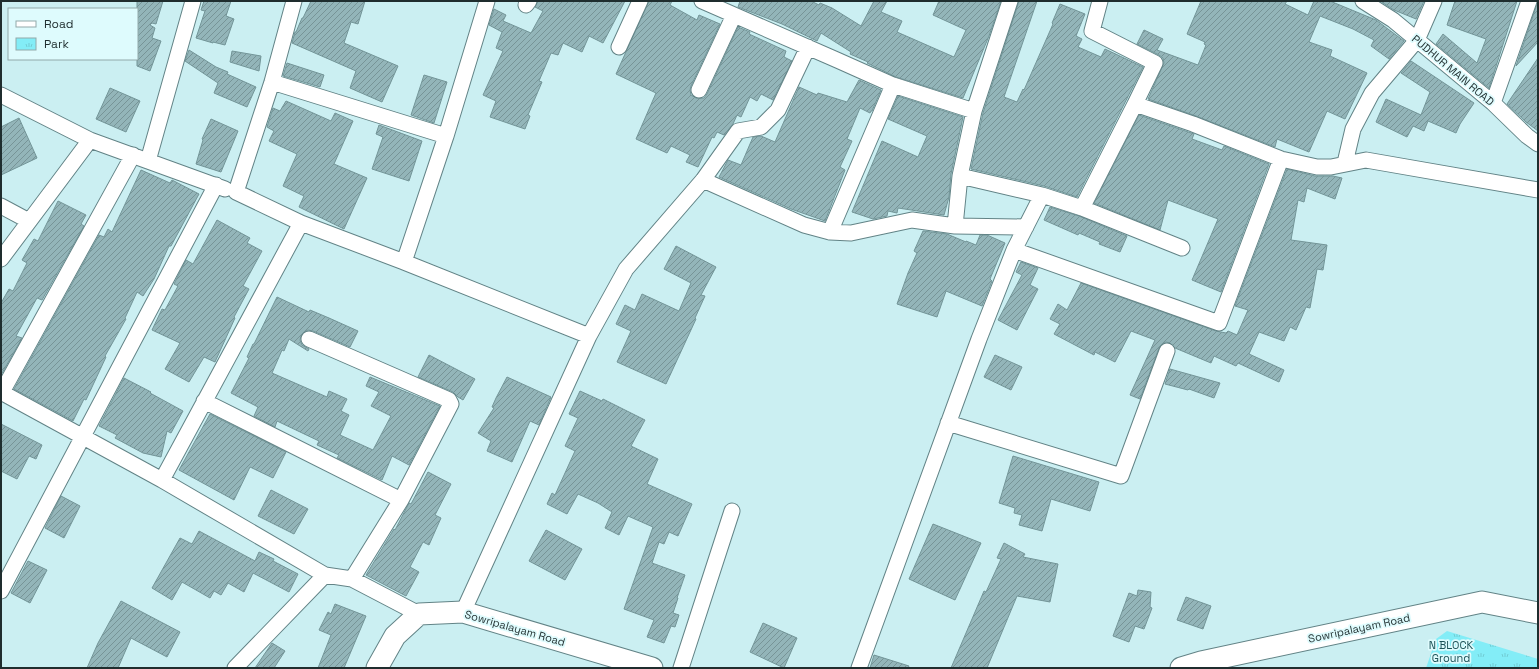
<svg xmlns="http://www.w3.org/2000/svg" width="1539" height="669" font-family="'Space Grotesk',sans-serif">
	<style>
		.park { fill: url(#park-tufts) }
		.building { fill: url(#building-hatch); stroke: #739598 }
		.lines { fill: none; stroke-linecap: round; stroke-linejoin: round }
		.street-casing { stroke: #628386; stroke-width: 17 }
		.secondary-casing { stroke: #628386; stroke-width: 23 }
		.street { stroke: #fff; stroke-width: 15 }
		.secondary { stroke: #fff; stroke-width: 21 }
		.labels { text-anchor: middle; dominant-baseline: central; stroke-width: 3.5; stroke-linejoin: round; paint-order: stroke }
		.street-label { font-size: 11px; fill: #1f2d2e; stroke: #defbfd }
		.park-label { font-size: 11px; fill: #1c5257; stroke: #defbfd }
	</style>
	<defs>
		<pattern id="park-tufts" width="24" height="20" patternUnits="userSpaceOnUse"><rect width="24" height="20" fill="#83edf7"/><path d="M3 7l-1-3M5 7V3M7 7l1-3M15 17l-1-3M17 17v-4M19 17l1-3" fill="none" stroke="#71ccd4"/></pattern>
		<pattern id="building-hatch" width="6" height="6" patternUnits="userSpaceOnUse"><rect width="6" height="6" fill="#93b5b9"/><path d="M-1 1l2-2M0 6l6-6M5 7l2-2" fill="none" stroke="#779497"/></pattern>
	</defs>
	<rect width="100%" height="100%" fill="#cbeff2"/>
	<!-- park -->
	<path class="park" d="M 1447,631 L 1538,659 L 1538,668 L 1426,668 L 1436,639 Z"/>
	<!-- building -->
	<path class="building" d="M 137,1 L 163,1 L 156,24 L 152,23 L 150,25 L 155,28 L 152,38 L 161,41 L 150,71 L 137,66 Z
		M 204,1 L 231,1 L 226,16 L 234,19 L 225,45 L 213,42 L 213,43 L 196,38 L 205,11 L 201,10 Z
		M 311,1 L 365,1 L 358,24 L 351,22 L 344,43 L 398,66 L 382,102 L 350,88 L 356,71 L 292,43 L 295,32 L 296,32 L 302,18 L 303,18 Z
		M 538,1 L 625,1 L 603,43 L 589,36 L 582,52 L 563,43 L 558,55 L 551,53 L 539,81 L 542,82 L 528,115 L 530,116 L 525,129 L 490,117 L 496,101 L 483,95 L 503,51 L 496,48 L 502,32 L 489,25 L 494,9 L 506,15 L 503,21 L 531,33 L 543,11 L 535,7 Z
		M 649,1 L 672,1 L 670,5 L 697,20 L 699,15 L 720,24 L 691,86 L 690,90 L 691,95 L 696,98 L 704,98 L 707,94 L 738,27 L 750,32 L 749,34 L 786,51 L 784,57 L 792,61 L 773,100 L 761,94 L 757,101 L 750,97 L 741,117 L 737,115 L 733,124 L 724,135 L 717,132 L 714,138 L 712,137 L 698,167 L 686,162 L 690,155 L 671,146 L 667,153 L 636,139 L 656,93 L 616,74 Z
		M 740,1 L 811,1 L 819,5 L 820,3 L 832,8 L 861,26 L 874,1 L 887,1 L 881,12 L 902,21 L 897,32 L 954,57 L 966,30 L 933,15 L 939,1 L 1001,1 L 989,36 L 963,98 L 896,77 L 867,63 L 868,62 L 850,54 L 851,52 L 821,33 L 817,41 L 782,24 L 738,7 Z
		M 1019,1 L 1037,1 L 1004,97 L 1017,102 L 1023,89 L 1024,90 L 1053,24 L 1052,23 L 1060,4 L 1085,14 L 1076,36 L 1082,39 L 1078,47 L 1101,57 L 1105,49 L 1143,67 L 1077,197 L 1044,186 L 971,169 L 983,113 Z
		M 1201,1 L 1287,1 L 1285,4 L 1308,15 L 1314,1 L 1330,1 L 1376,20 L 1404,41 L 1389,59 L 1371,46 L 1374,40 L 1353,29 L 1320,16 L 1309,42 L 1332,50 L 1330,56 L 1367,73 L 1345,119 L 1327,111 L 1309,152 L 1277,139 L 1275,147 L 1196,116 L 1148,99 L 1164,63 L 1163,58 L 1159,55 L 1137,44 L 1144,30 L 1163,39 L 1157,50 L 1198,65 L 1206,45 L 1204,44 L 1205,42 L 1187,34 Z
		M 1380,1 L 1424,1 L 1416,19 L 1394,10 Z
		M 1455,1 L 1517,1 L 1489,88 L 1436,44 L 1443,34 L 1477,63 L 1486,39 L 1447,25 Z
		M 1538,2 L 1538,42 L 1516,66 L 1537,4 Z
		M 189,50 L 216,67 L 228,72 L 227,74 L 256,87 L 247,107 L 214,93 L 218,83 L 185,61 Z
		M 232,51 L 261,56 L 259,71 L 230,62 Z
		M 1538,58 L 1538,131 L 1526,122 L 1507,104 Z
		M 1411,61 L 1474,103 L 1460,124 L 1456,133 L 1428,121 L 1424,131 L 1413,126 L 1407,137 L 1376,122 L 1386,99 L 1421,115 L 1430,92 L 1401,73 Z
		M 287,63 L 324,75 L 320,87 L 283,76 Z
		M 424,75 L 447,82 L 434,123 L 411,115 Z
		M 859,80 L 881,90 L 872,111 L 871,111 L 870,113 L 860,108 L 847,139 L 852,141 L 840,167 L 845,170 L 825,221 L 791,209 L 719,177 L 728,160 L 741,165 L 753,137 L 761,136 L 775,142 L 799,87 L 817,95 L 818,93 L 847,102 Z
		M 110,88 L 140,101 L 126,132 L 96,119 Z
		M 898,96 L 963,117 L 951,174 L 949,197 L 944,215 L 898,208 L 897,213 L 888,211 L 887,216 L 873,219 L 852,212 L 882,141 L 918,157 L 927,136 L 888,119 Z
		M 286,101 L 331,121 L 335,113 L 353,121 L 334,164 L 367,178 L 344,229 L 299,207 L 304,196 L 283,186 L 297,154 L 269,141 L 274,131 L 267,127 L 273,108 L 280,111 Z
		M 1139,115 L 1194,134 L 1192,139 L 1222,150 L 1224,146 L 1269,164 L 1221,292 L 1192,280 L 1218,219 L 1168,200 L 1160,230 L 1094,203 Z
		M 19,118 L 37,158 L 1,175 L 1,127 Z
		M 211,119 L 238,131 L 221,172 L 196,164 L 203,140 L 202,139 Z
		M 379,125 L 422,141 L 409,181 L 372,169 L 383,137 L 376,134 Z
		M 1287,169 L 1315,176 L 1333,176 L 1342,178 L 1335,199 L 1307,188 L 1304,202 L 1298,200 L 1291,240 L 1327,245 L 1323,270 L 1317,269 L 1310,308 L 1306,307 L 1296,330 L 1290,327 L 1284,341 L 1259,332 L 1249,354 L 1284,370 L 1279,382 L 1238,363 L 1236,366 L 1214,356 L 1211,363 L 1175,348 L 1170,343 L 1166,342 L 1162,344 L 1159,348 L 1140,399 L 1130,395 L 1155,340 L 1131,331 L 1115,362 L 1095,352 L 1094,355 L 1054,334 L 1060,324 L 1050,319 L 1058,304 L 1067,310 L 1081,283 L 1216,331 L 1226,333 L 1228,331 L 1237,335 L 1248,310 L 1235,306 Z
		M 141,170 L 170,183 L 172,180 L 199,194 L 171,246 L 169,246 L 154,279 L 143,296 L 137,292 L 125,318 L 126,319 L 105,356 L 106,357 L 86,400 L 84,399 L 73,421 L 14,389 L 99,235 L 104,237 L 108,229 L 112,232 Z
		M 58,201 L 86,215 L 81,224 L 84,226 L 42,300 L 37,298 L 16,336 L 22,338 L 1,375 L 1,303 L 9,289 L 13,291 L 27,263 L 22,260 L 34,239 L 38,241 Z
		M 1050,207 L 1079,216 L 1127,236 L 1120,252 L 1099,244 L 1100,242 L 1079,233 L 1078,235 L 1044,220 Z
		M 217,220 L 250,238 L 247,243 L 262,251 L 243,286 L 249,289 L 234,317 L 235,318 L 215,362 L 204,357 L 189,382 L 165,369 L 180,343 L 152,330 L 162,309 L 165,310 L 178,286 L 174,284 L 186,260 L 193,264 Z
		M 923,231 L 947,234 L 966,242 L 966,241 L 976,245 L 980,235 L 987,235 L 1005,243 L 990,279 L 992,281 L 982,306 L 946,291 L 937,317 L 897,304 L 908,273 L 917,253 L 914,251 Z
		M 676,246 L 716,267 L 701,295 L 705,296 L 695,318 L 696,319 L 666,384 L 617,362 L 631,331 L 616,324 L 625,305 L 635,310 L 642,294 L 679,311 L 691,283 L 664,269 Z
		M 1021,262 L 1038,268 L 1030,285 L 1038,289 L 1017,330 L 998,320 L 1022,275 L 1016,272 Z
		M 277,297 L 309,312 L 310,310 L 329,318 L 358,331 L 350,347 L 313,331 L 308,330 L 304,332 L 301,336 L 300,340 L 302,345 L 309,349 L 308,351 L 289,339 L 284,351 L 282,350 L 272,373 L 327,397 L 329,391 L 347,399 L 341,411 L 349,415 L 340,435 L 373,450 L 391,416 L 371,406 L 379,392 L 366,386 L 370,377 L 440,406 L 409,465 L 392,456 L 382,480 L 337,458 L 339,455 L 317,445 L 319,441 L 277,421 L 275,427 L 254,416 L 258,407 L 231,393 L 249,358 L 247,357 L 253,344 L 254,344 Z
		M 429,355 L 475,379 L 463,400 L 458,397 L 453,392 L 418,377 Z
		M 995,355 L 1022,367 L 1011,390 L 984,377 Z
		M 1170,369 L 1220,383 L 1214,398 L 1189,389 L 1188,390 L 1165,384 Z
		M 507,377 L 551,397 L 539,425 L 530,421 L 512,462 L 487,451 L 491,441 L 478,433 L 494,408 L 492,407 L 496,398 Z
		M 124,378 L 151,392 L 150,393 L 183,411 L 171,433 L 167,431 L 161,457 L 143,453 L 115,438 L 117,435 L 99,426 Z
		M 580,391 L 602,401 L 603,399 L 645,420 L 631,446 L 658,459 L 647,484 L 692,504 L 678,536 L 669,532 L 664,544 L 659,542 L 652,563 L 685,575 L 677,598 L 678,598 L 673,613 L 679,615 L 675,627 L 671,626 L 664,643 L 647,637 L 654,620 L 624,609 L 653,527 L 628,516 L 619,535 L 605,528 L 612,512 L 598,503 L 578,494 L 567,514 L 547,504 L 552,493 L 555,495 L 575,451 L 565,446 L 578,418 L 569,414 Z
		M 210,414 L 286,452 L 273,478 L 250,467 L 234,500 L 179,470 Z
		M 1,424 L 42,445 L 36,459 L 29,456 L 17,479 L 1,471 Z
		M 1013,456 L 1099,482 L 1090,511 L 1051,499 L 1042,531 L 1019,525 L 1022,515 L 1014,513 L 1015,508 L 999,503 Z
		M 428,472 L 451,484 L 435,515 L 441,518 L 429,545 L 423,542 L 410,567 L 419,572 L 406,596 L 366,575 L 394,529 L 395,530 L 409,503 L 411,504 Z
		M 271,490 L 308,509 L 294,534 L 258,516 Z
		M 61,496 L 80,506 L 64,538 L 45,528 Z
		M 933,524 L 981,543 L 955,600 L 909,579 Z
		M 546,530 L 582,549 L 565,580 L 529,561 Z
		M 199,531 L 255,561 L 259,552 L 274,559 L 273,561 L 298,574 L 289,592 L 253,573 L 244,592 L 228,583 L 221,595 L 214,591 L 210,598 L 182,582 L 172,600 L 152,588 L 180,538 L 192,544 Z
		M 1004,543 L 1025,554 L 1023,557 L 1058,564 L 1050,602 L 1017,596 L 987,668 L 951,668 L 984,591 L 986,592 L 1001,559 L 997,558 Z
		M 28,561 L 47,570 L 30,603 L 11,593 Z
		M 1138,590 L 1151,592 L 1150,607 L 1152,608 L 1144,629 L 1135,626 L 1129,642 L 1113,636 L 1129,593 L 1137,596 Z
		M 1186,597 L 1211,606 L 1203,629 L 1177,620 Z
		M 121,601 L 180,632 L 167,657 L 131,638 L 118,668 L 87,668 L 98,643 Z
		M 335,604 L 366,616 L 344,668 L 318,668 L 331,635 L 319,630 L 328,612 L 331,614 Z
		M 763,623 L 797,638 L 784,668 L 750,652 Z
		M 272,643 L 285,651 L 274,668 L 255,668 Z
		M 874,655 L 909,666 L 908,668 L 870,668 Z"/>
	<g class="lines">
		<defs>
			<path id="street" d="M 294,1 L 272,82 L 236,192 L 301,223 L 162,480 L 325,575 L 352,579 L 419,614
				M 702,1 L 837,60 L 893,85 L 974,111 L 1010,1
				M 1100,1 L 1092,31 L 1155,63 L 1135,104
				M 1363,1 L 1393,20 L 1493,103 L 1527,136 L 1538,144
				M 526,5 L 529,1
				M 619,47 L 640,1
				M 272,82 L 446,136
				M 893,85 L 830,232 L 851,233 L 912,220 L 955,226 L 1026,227
				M 699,90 L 734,15
				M 1,95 L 90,140
				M 1493,103 L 1529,1
				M 974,111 L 960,176 L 1042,195
				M 148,161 L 193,1
				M 1345,163 L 1353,129 L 1372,93 L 1417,40 L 1434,1
				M 703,180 L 804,225 L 830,232
				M 1,206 L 29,221
				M 1082,208 L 1182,248
				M 301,223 L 404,262 L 446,136 L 487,1
				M 955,226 L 960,176
				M 1014,250 L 1219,323 L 1281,159
				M 1,259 L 90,140 L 225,189
				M 404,262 L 589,336 L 463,612
				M 589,336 L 626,269 L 703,180 L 738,131 L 761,127 L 778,110 L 808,47
				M 309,339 L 449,400 L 451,404 L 401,500 L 352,579
				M 1,392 L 162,480
				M 2,392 L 133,155
				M 204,401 L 401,500
				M 948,423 L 1121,476 L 1167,351
				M 1,591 L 216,185
				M 235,668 L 325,575
				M 681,668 L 732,511
				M 859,668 L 979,339 L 1014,250 L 1042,195 L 1082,208 L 1135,104 L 1193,124 L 1281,159 L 1317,167 L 1331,167 L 1366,160 L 1538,190"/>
			<path id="secondary" d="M 377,668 L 395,636 L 419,614 L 463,612 L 652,668
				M 1181,668 L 1201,662 L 1482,602 L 1538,613"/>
		</defs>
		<!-- street casing -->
		<use href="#street" class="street-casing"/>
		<!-- secondary casing -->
		<use href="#secondary" class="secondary-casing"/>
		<!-- street -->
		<use href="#street" class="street"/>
		<!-- secondary -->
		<use href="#secondary" class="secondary"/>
	</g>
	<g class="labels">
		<!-- street labels -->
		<g class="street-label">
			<text transform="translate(1453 70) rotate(40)">PUDHUR MAIN ROAD</text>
			<text transform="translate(515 628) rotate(16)">Sowripalayam Road</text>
			<text transform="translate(1359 628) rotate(-12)">Sowripalayam Road</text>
		</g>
		<!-- park labels -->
		<g class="park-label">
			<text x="1451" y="645">N BLOCK<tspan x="1451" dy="13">Ground</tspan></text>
		</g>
	</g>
	<!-- border -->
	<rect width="1539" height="669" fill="none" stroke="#1f2d2e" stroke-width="4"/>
	<!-- legend -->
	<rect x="8" y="8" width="130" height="52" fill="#defbfd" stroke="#92a9aa"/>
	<rect x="16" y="21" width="20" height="6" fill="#ffffff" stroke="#92a9aa"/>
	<text x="44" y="28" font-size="12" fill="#1f2d2e">Road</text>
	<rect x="16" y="38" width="20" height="12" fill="url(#park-tufts)" stroke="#92a9aa"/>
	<text x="44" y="48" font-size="12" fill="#1f2d2e">Park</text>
</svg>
